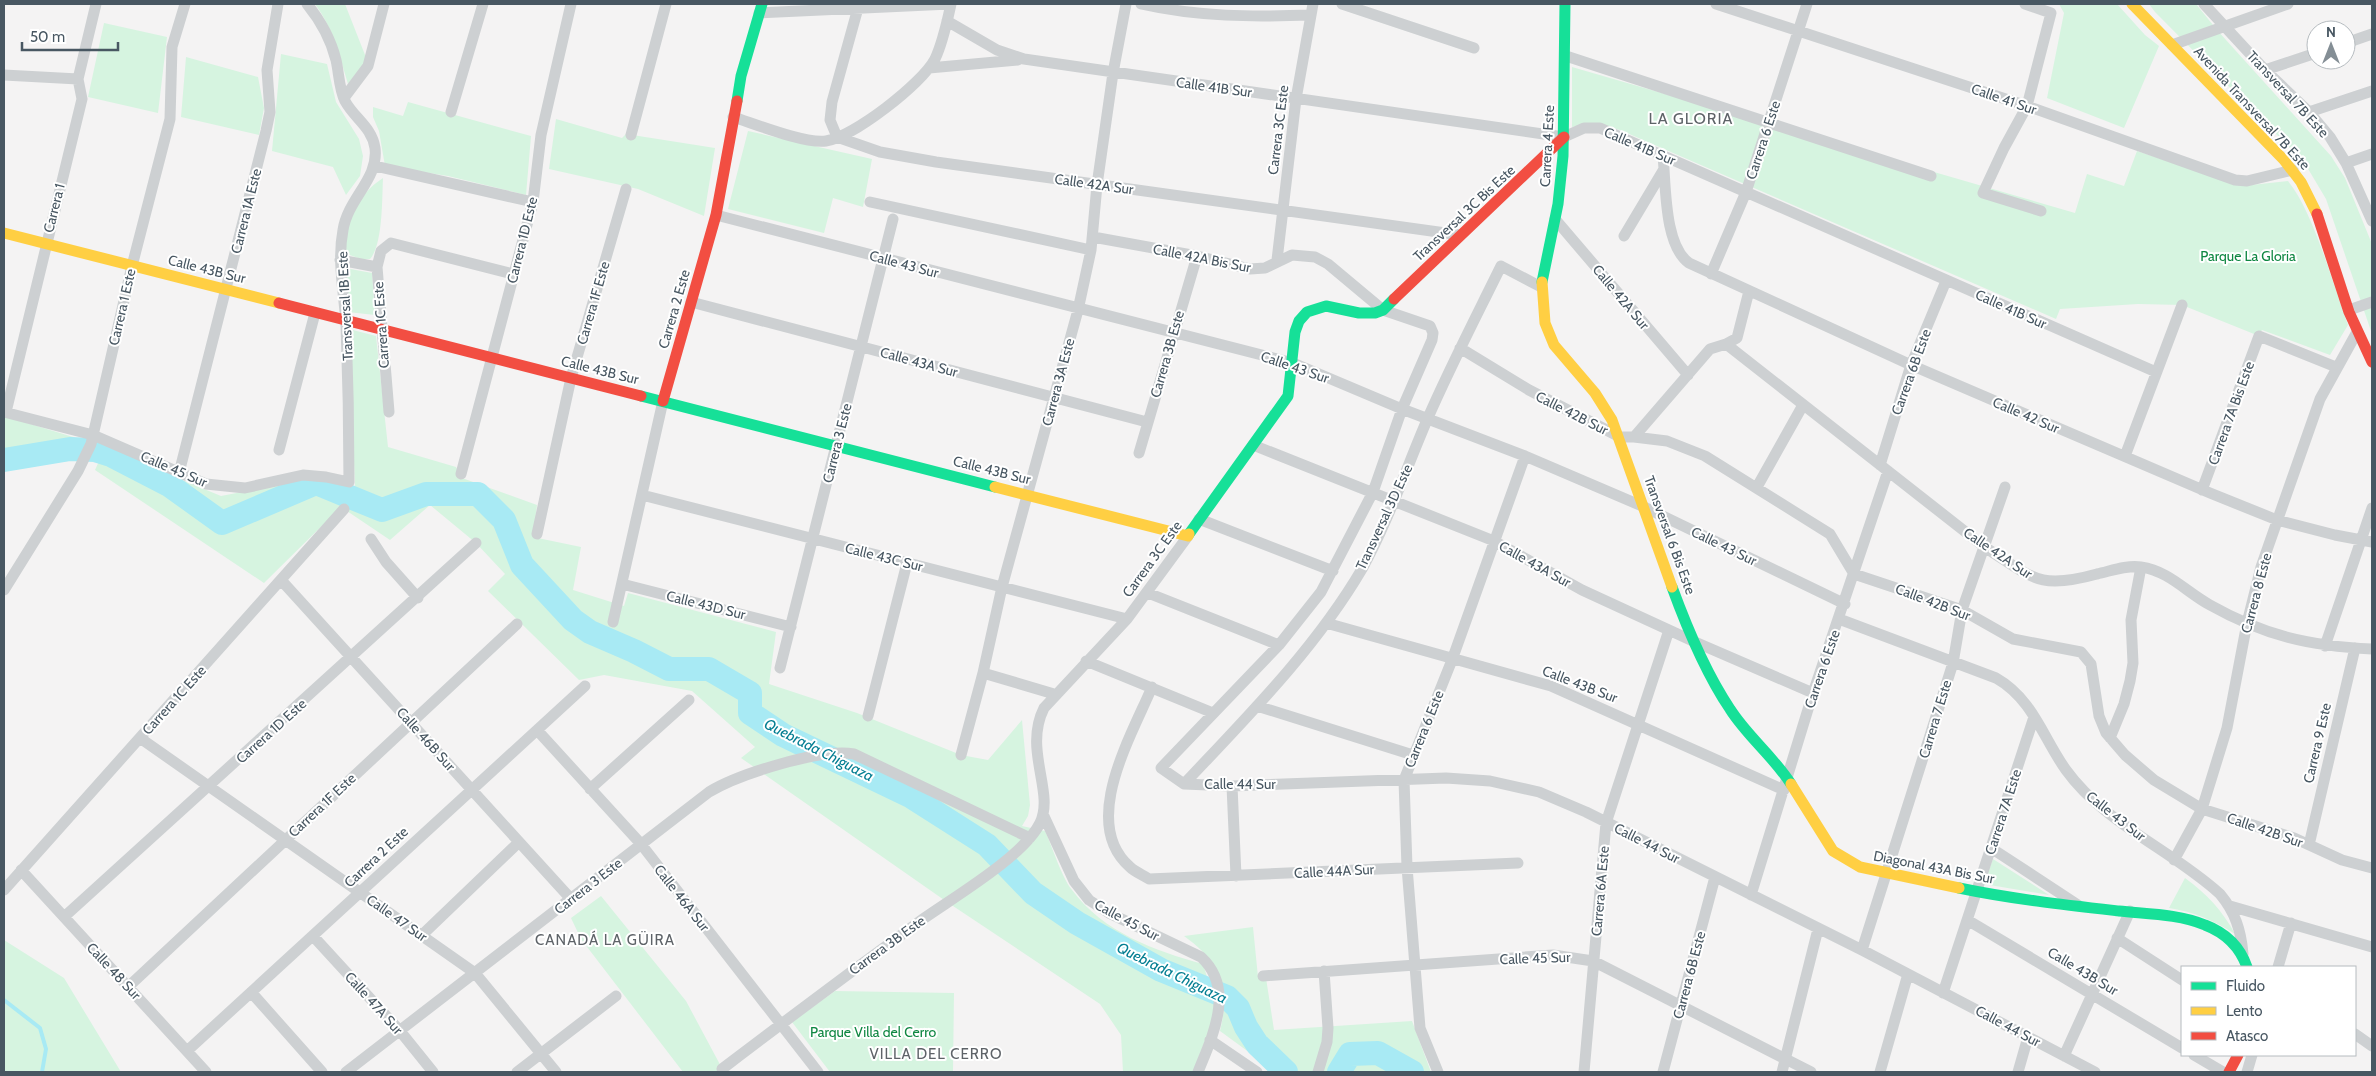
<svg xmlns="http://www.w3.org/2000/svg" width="2376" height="1076" font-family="Cabin,sans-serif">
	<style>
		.green { fill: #d6f4e0 }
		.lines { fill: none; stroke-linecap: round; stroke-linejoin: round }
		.stream { stroke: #a8eaf4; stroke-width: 4 }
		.river { stroke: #a8eaf4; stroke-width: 24 }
		.street { stroke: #cdd0d2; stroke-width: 11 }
		.fast { stroke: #16e098; stroke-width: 11 }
		.slow { stroke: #ffcf43; stroke-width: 11 }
		.jam { stroke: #f24e42; stroke-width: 11 }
		.labels { text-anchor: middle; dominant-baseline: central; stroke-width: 4; stroke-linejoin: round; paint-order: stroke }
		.street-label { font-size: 14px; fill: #485762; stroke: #fff }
		.park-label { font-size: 14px; fill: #0f8742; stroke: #fff }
		.water-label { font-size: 15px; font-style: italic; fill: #047e92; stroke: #fff }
		.neighbourhood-label { font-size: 15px; letter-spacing: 1px; fill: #5e6368; stroke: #fff }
		.quarter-label { font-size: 16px; letter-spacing: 1px; fill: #5e6368; stroke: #fff }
	</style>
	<rect width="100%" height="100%" fill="#f4f3f3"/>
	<!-- green -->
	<path class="green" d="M 315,4 L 345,4 L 367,60 L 348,84 C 340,57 332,26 315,4 Z
		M 2059,4 L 2117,4 L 2145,35 L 2159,46 L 2124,128 L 2047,98 L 2064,13 Z
		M 2149,4 L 2196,4 L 2217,30 L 2331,156 L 2345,178 L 2372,244 L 2372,334 L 2326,199 L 2304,162 L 2155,12 Z
		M 104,23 L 167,37 L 158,113 L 88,97 Z
		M 281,54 L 327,64 L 336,102 L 359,139 L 363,156 L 360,176 L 346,195 L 333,167 L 272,151 Z
		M 186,57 L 258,77 L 264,108 L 259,135 L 181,117 Z
		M 1572,67 L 2075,213 L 2087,174 L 2124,186 L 2137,151 L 2242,186 L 2288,181 C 2314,213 2333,285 2348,325 L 2330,355 L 2262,330 L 2259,336 L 2182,305 L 2138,304 L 2060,309 L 2056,319 L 1620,130 L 1594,123 L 1572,127 Z
		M 408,102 L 531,136 L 526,195 L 448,176 L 385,166 L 379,131 L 373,117 L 373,107 L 403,116 Z
		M 556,119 L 622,138 L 626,134 L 715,148 L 704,216 L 638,189 L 549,169 Z
		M 748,131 L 872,159 L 863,207 L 833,198 L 824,233 L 728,209 Z
		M 383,178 C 382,198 383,245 370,259 L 361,259 L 344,253 C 344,223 358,194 383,178 Z
		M 345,268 L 372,273 L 375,315 L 348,312 Z
		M 349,329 L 376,336 L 388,447 L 456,467 L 462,478 L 537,505 L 533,537 L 581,547 L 573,590 L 624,606 L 628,593 L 776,632 L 769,684 L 857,713 L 961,755 L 988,760 L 1022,720 L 1030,805 L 1028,816 L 1022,826 L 1045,831 C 1053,848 1061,876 1072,890 C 1103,932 1155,951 1203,964 L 1215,1002 L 1211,1025 L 1193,1072 L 1123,1072 L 1121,1035 L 1100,1004 L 947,902 L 741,758 L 755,747 L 692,691 L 604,675 L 579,680 L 488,591 L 505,574 L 476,543 L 430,505 L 390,540 L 341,507 L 264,583 L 95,470 L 107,444 L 170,475 L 221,496 L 314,478 L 355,488 Z
		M 4,416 L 83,440 L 88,439 L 75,460 L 4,470 Z
		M 1993,859 L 2049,895 L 1984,884 Z
		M 2185,878 C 2207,894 2222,910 2235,934 C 2213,920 2194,912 2169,908 Z
		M 601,896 L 686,1001 L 724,1072 L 683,1072 L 581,939 L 571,918 Z
		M 1253,927 L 1258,977 L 1266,978 L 1274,1030 L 1412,1021 L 1431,1072 L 1276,1072 L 1220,1031 C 1231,986 1220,962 1184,936 Z
		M 4,940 L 64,978 L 121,1072 L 4,1072 Z
		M 835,991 L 954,993 L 953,1072 L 830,1072 L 792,1022 Z"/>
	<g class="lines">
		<!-- stream -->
		<path class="stream" d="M 4,1000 L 40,1028 L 46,1049 L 42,1072"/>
		<!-- river -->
		<path class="river" d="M 4,460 L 70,449 L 95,450 L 111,455 L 169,485 L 222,523 L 316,483 L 382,510 L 426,494 L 478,494 L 504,520 L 522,565 L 573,620 L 590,632 L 634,651 L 669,669 L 709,669 L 750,693 L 750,713 L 783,735 L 910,796 L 987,845 L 1033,893 L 1077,923 L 1161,970 L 1227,997 L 1238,1008 L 1246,1027 L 1257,1044 L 1286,1072
			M 1339,1072 L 1350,1054 L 1378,1053 L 1412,1072"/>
		<!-- street -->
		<path class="street" d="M 1141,4 C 1198,17 1253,17 1311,15
			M 1342,4 L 1474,48
			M 1716,4 L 2027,106 L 2235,180 L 2247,181 L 2293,170
			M 2025,4 L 2051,13 L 2027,106 L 2004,148 L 1983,193 L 2041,211
			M 2204,4 L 2265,70 L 2309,112 L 2330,137 L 2346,163 L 2372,221
			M 759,13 L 950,4
			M 947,21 L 997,50 L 1024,59 L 1564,137 L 1584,128 L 1600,128 L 2156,372
			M 2346,43 L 2372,34
			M 2172,45 L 2288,4
			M 1566,56 L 1931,176
			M 929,68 L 1018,60
			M 2265,70 L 2316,53
			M 4,75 L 78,79
			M 344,98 L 368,66 L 384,4
			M 451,112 L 483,4
			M 2309,112 L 2372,91
			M 733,117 C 755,124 805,144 826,141 C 853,137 922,84 935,59 C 943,42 947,22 951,4
			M 631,135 L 666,4
			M 837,137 L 880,152 L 936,162 L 1460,235
			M 837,137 L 830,120 L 832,102 L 858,8
			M 1663,156 C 1666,186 1664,245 1689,263 L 1911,365 L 2210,493 L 2277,520 L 2335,535 L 2372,542
			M 2346,163 L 2372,154
			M 375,166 L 533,202
			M 870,202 L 1091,250
			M 716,215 L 1293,363 L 1402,409 L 1525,456 L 1642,506 L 1845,604
			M 1555,219 L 1688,375
			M 1624,236 L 1664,169
			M 1093,237 L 1197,256 L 1250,269 L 1265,268 L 1292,255 L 1315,257 L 1328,264 L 1383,310 L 1430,326 L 1433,333 L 1432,340 L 1402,409 L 1373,492 L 1321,592 L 1279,645 L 1161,768 L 1184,784 L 1232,786 L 1446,778 L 1490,781 L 1539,792 L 1586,812 L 1862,950 L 2095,1072
			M 340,260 L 377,267
			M 1277,260 L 1296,99 L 1313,4
			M 1711,274 L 1746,192 L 1807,4
			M 691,302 L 1147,422
			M 2349,310 L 2372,302
			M 1726,344 L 1986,548 C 2033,578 2039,590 2097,574 C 2111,571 2126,565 2141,567 C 2169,571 2186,592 2210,605 C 2265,636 2310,646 2372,649
			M 1460,348 L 1529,390 L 1620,437 L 1634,437 L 1667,441 L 1705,456 L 1830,534 L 1854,574 L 1962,610 L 2013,639 L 2081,652 L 2091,664 L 2099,716 L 2106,733 L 2125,755 L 2154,780 L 2202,809 L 2294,838 L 2342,860 L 2372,868
			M 4,412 L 93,435 L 206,484 L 245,488 L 303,475 L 326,477 L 349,482 C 349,429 348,377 346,324 C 344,292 337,261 343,230 C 348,198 379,179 375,148 C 372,127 354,118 345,101 C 339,89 339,73 336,60 C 331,40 320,20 307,4
			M 6,412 L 82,99 L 78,79 L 96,4
			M 389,412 L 377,267 L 381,251 L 391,243 L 513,274
			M 1634,437 L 1710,349 L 1726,344 L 1737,338 L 1749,291
			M 1253,445 L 1494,541 L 1582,590 L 1695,642 L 1813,693
			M 279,450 L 315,313
			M 1139,453 L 1197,256
			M 2125,456 L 2182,305
			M 1880,465 L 1911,365 L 1946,281
			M 179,473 L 266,131 L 270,112 L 267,70 L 278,4
			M 461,474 L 533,202 L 541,135 L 571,4
			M 1757,487 L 1803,405
			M 2202,490 L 2259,336 L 2336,367
			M 642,495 L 1127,619
			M 1199,519 L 1333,571
			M 537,534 L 571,378 L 626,189
			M 371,539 L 386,562 L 418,598
			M 281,580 L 571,899
			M 622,584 L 791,627
			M 4,590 L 78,471 L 91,444 L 132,266 L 170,119 L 172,47 L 185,4
			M 1148,593 L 1279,645
			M 1839,619 L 1996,678 C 2033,699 2043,738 2066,770 C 2105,824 2172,850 2220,894 C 2235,912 2241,930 2243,954
			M 613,622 L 663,401
			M 1326,623 L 1551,686 L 1784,790
			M 2325,646 L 2372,508
			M 1086,661 L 1213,713
			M 780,668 L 893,219
			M 983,673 L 1054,694
			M 1152,687 C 1132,735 1079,823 1130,867 C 1135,872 1143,875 1149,879 L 1518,863
			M 1257,706 L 1413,755
			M 868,716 L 907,563
			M 537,730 L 641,844 L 818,1072
			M 140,738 L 475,973 L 556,1072
			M 2110,738 L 2124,704 L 2130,681 L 2133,663 L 2131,620 L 2141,567
			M 961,755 L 983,673 L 1002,587 L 1078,310 L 1091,250 L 1097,185 L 1113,73 L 1126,4
			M 1184,784 C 1247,717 1315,649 1362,569 C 1388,522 1406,469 1427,420 C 1450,367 1476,317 1501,266 L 1541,287
			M 1232,786 L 1236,876
			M 590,789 L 689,700
			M 1043,814 L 1074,881 L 1089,900 L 1109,913 L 1201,957 C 1236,989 1212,1037 1198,1072
			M 2309,845 L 2355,648
			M 1991,848 L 2078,905
			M 2174,860 L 2202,809 L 2227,728 L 2247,623 L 2261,567 L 2320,399 L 2357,332
			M 21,870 L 206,1072
			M 4,890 L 344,509
			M 1751,895 L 1813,693 L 1888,471
			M 2230,906 L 2372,947
			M 64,917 L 476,543
			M 1969,921 L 2182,1048
			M 422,935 L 519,842
			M 313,936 L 400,1031 L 433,1072
			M 2117,938 L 2182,980
			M 1862,950 L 1953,663 L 1962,610 L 2005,487
			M 2278,967 L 2291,923
			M 1263,976 L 1553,955 L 1593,961 L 1811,1072
			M 128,987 L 517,624
			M 251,992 L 322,1072
			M 1943,993 L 2034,717
			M 2355,1034 L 2372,1046
			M 1210,1040 L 1257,1072
			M 187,1051 L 585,686
			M 2194,1055 L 2223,1072
			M 2064,1056 L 2130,911
			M 722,1069 C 789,1018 856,968 923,919 C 954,897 1024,856 1040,823 C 1055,792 1023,750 1044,708 L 1127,619 L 1188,536
			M 346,1072 L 709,792 C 739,774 821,748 854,754 L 1030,838
			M 517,1072 L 616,996
			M 1318,1072 L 1327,1042 L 1328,1028 L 1324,971
			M 1438,1072 L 1420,1028 L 1407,867 L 1404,780 L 1452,660 L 1525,456
			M 1584,1072 L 1606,823 L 1669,630
			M 1663,1072 L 1715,877
			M 1782,1072 L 1818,929
			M 1880,1072 L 1908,974
			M 2018,1072 L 2028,1037
			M 2247,1072 L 2252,1055"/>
		<!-- fast -->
		<path class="fast" d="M 737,101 L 741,76 L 762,4
			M 1542,282 L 1558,204 L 1563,156 L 1565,4
			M 641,396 L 995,487
			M 1189,534 L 1288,396 L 1295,332 L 1299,321 L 1307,312 L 1326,306 L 1359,313 L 1375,313 L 1383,310 L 1394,299
			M 1672,587 C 1687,628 1705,672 1730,709 C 1747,736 1773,756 1791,784
			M 1959,888 C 2012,899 2066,905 2119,911 C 2147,914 2179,914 2205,925 C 2226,933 2240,947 2247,967"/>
		<!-- slow -->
		<path class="slow" d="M 2132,4 L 2284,160 L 2301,182 L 2317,214
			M 4,233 L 279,303
			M 1542,282 L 1545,323 L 1554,345 L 1595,393 L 1612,420 L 1672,587
			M 995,487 L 1188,536 L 1189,534
			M 1791,784 L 1833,851 L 1860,867 L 1959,888"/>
		<!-- jam -->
		<path class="jam" d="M 2317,214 L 2349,312 L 2372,362
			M 1394,299 L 1564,137
			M 279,303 L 641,396
			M 663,401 L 716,215 L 737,101
			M 2229,1072 L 2238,1055"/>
	</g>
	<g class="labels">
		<!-- street labels -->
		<g class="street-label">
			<text transform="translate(1214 87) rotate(8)">Calle 41B Sur</text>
			<text transform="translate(2288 94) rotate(47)">Transversal 7B Este</text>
			<text transform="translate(2004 99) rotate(19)">Calle 41 Sur</text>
			<text transform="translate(2252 108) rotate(47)">Avenida Transversal 7B Este</text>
			<text transform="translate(1278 130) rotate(-83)">Carrera 3C Este</text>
			<text transform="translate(1763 140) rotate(-72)">Carrera 6 Este</text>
			<text transform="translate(1547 146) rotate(-87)">Carrera 4 Este</text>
			<text transform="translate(1640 146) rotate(23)">Calle 41B Sur</text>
			<text transform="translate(1094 184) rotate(8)">Calle 42A Sur</text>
			<text transform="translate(54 208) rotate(-76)">Carrera 1</text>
			<text transform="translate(246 211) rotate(-76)">Carrera 1A Este</text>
			<text transform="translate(1464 213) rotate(-43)">Transversal 3C Bis Este</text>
			<text transform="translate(522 240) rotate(-76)">Carrera 1D Este</text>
			<text transform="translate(1202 258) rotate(11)">Calle 42A Bis Sur</text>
			<text transform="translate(904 264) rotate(15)">Calle 43 Sur</text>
			<text transform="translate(207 269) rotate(14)">Calle 43B Sur</text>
			<text transform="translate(1621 297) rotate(50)">Calle 42A Sur</text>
			<text transform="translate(593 303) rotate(-74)">Carrera 1F Este</text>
			<text transform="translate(345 306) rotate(-93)">Transversal 1B Este</text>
			<text transform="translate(122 307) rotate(-77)">Carrera 1 Este</text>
			<text transform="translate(674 309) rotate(-74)">Carrera 2 Este</text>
			<text transform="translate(2011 309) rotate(24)">Calle 41B Sur</text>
			<text transform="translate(381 325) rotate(-94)">Carrera 1C Este</text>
			<text transform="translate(1167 354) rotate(-74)">Carrera 3B Este</text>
			<text transform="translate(919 362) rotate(15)">Calle 43A Sur</text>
			<text transform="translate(1295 367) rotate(19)">Calle 43 Sur</text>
			<text transform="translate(600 370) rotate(14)">Calle 43B Sur</text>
			<text transform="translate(1911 372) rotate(-70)">Carrera 6B Este</text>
			<text transform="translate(1058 382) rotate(-75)">Carrera 3A Este</text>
			<text transform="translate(1572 413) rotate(27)">Calle 42B Sur</text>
			<text transform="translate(2231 413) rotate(-70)">Carrera 7A Bis Este</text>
			<text transform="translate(2026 415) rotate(23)">Calle 42 Sur</text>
			<text transform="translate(837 443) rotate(-76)">Carrera 3 Este</text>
			<text transform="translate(174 469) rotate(23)">Calle 45 Sur</text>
			<text transform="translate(992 470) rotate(14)">Calle 43B Sur</text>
			<text transform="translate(1384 517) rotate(-65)">Transversal 3D Este</text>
			<text transform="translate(1670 535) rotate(70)">Transversal 6 Bis Este</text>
			<text transform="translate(1724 546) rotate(26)">Calle 43 Sur</text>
			<text transform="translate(1998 553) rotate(34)">Calle 42A Sur</text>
			<text transform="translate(884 557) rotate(14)">Calle 43C Sur</text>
			<text transform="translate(1152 559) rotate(-54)">Carrera 3C Este</text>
			<text transform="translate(1535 564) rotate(29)">Calle 43A Sur</text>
			<text transform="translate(2256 593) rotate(-75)">Carrera 8 Este</text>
			<text transform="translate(1933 602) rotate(21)">Calle 42B Sur</text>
			<text transform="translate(706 605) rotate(14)">Calle 43D Sur</text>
			<text transform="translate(1822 669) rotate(-71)">Carrera 6 Este</text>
			<text transform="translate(1580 684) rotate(21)">Calle 43B Sur</text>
			<text transform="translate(174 700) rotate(-48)">Carrera 1C Este</text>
			<text transform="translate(1935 719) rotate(-73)">Carrera 7 Este</text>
			<text transform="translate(1424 729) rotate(-68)">Carrera 6 Este</text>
			<text transform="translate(271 731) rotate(-42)">Carrera 1D Este</text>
			<text transform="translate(426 739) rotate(48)">Calle 46B Sur</text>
			<text transform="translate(2317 743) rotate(-77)">Carrera 9 Este</text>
			<text x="1240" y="784">Calle 44 Sur</text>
			<text transform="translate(322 805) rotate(-43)">Carrera 1F Este</text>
			<text transform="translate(2003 812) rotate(-72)">Carrera 7A Este</text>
			<text transform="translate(2116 816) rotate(38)">Calle 43 Sur</text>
			<text transform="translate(2265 830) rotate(19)">Calle 42B Sur</text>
			<text transform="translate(1647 843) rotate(27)">Calle 44 Sur</text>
			<text transform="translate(376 857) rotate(-43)">Carrera 2 Este</text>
			<text transform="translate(1934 867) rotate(11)">Diagonal 43A Bis Sur</text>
			<text transform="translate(1334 871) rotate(-3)">Calle 44A Sur</text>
			<text transform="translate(588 886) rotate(-38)">Carrera 3 Este</text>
			<text transform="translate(1600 891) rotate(-85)">Carrera 6A Este</text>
			<text transform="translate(682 898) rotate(52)">Calle 46A Sur</text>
			<text transform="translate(397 918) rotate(35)">Calle 47 Sur</text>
			<text transform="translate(1127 920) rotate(28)">Calle 45 Sur</text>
			<text transform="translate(887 945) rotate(-36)">Carrera 3B Este</text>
			<text transform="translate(1535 958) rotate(-2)">Calle 45 Sur</text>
			<text transform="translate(114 971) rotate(47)">Calle 48 Sur</text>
			<text transform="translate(2083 971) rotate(31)">Calle 43B Sur</text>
			<text transform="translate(1689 975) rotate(-75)">Carrera 6B Este</text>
			<text transform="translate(374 1003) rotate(48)">Calle 47A Sur</text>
			<text transform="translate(2008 1026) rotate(28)">Calle 44 Sur</text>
		</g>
		<!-- park labels -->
		<g class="park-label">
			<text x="2248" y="256">Parque La Gloria</text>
			<text x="873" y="1032">Parque Villa del Cerro</text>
		</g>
		<!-- water labels -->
		<g class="water-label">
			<text transform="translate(819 750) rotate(27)">Quebrada Chiguaza</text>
			<text transform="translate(1172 973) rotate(26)">Quebrada Chiguaza</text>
		</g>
		<!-- neighbourhood labels -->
		<g class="neighbourhood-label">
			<text x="605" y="940">CANADÁ LA GÜIRA</text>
			<text x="936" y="1054">VILLA DEL CERRO</text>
		</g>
		<!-- quarter labels -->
		<g class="quarter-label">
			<text x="1691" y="118">LA GLORIA</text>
		</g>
	</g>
	<!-- border -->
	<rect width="2376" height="1076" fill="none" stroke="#485762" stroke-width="10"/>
	<!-- legend -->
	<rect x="2181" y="966" width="175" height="90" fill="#ffffff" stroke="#b6bcc0"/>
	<rect x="2191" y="982" width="25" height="8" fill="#16e098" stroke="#b6bcc0"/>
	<text x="2226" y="991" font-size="15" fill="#485762">Fluido</text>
	<rect x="2191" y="1007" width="25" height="8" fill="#ffcf43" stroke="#b6bcc0"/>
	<text x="2226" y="1016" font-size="15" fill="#485762">Lento</text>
	<rect x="2191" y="1032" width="25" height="8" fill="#f24e42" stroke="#b6bcc0"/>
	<text x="2226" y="1041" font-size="15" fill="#485762">Atasco</text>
	<!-- north arrow -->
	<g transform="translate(2331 45)"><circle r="24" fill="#ffffff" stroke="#b6bcc0"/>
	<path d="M0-4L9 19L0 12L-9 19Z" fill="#848e95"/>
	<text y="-8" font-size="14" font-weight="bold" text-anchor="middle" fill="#485762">N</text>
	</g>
	<!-- scale -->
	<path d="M22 42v8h96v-8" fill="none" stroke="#485762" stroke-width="2.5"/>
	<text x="30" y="42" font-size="15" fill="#485762" stroke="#ffffff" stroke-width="4" paint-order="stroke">50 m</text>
</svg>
